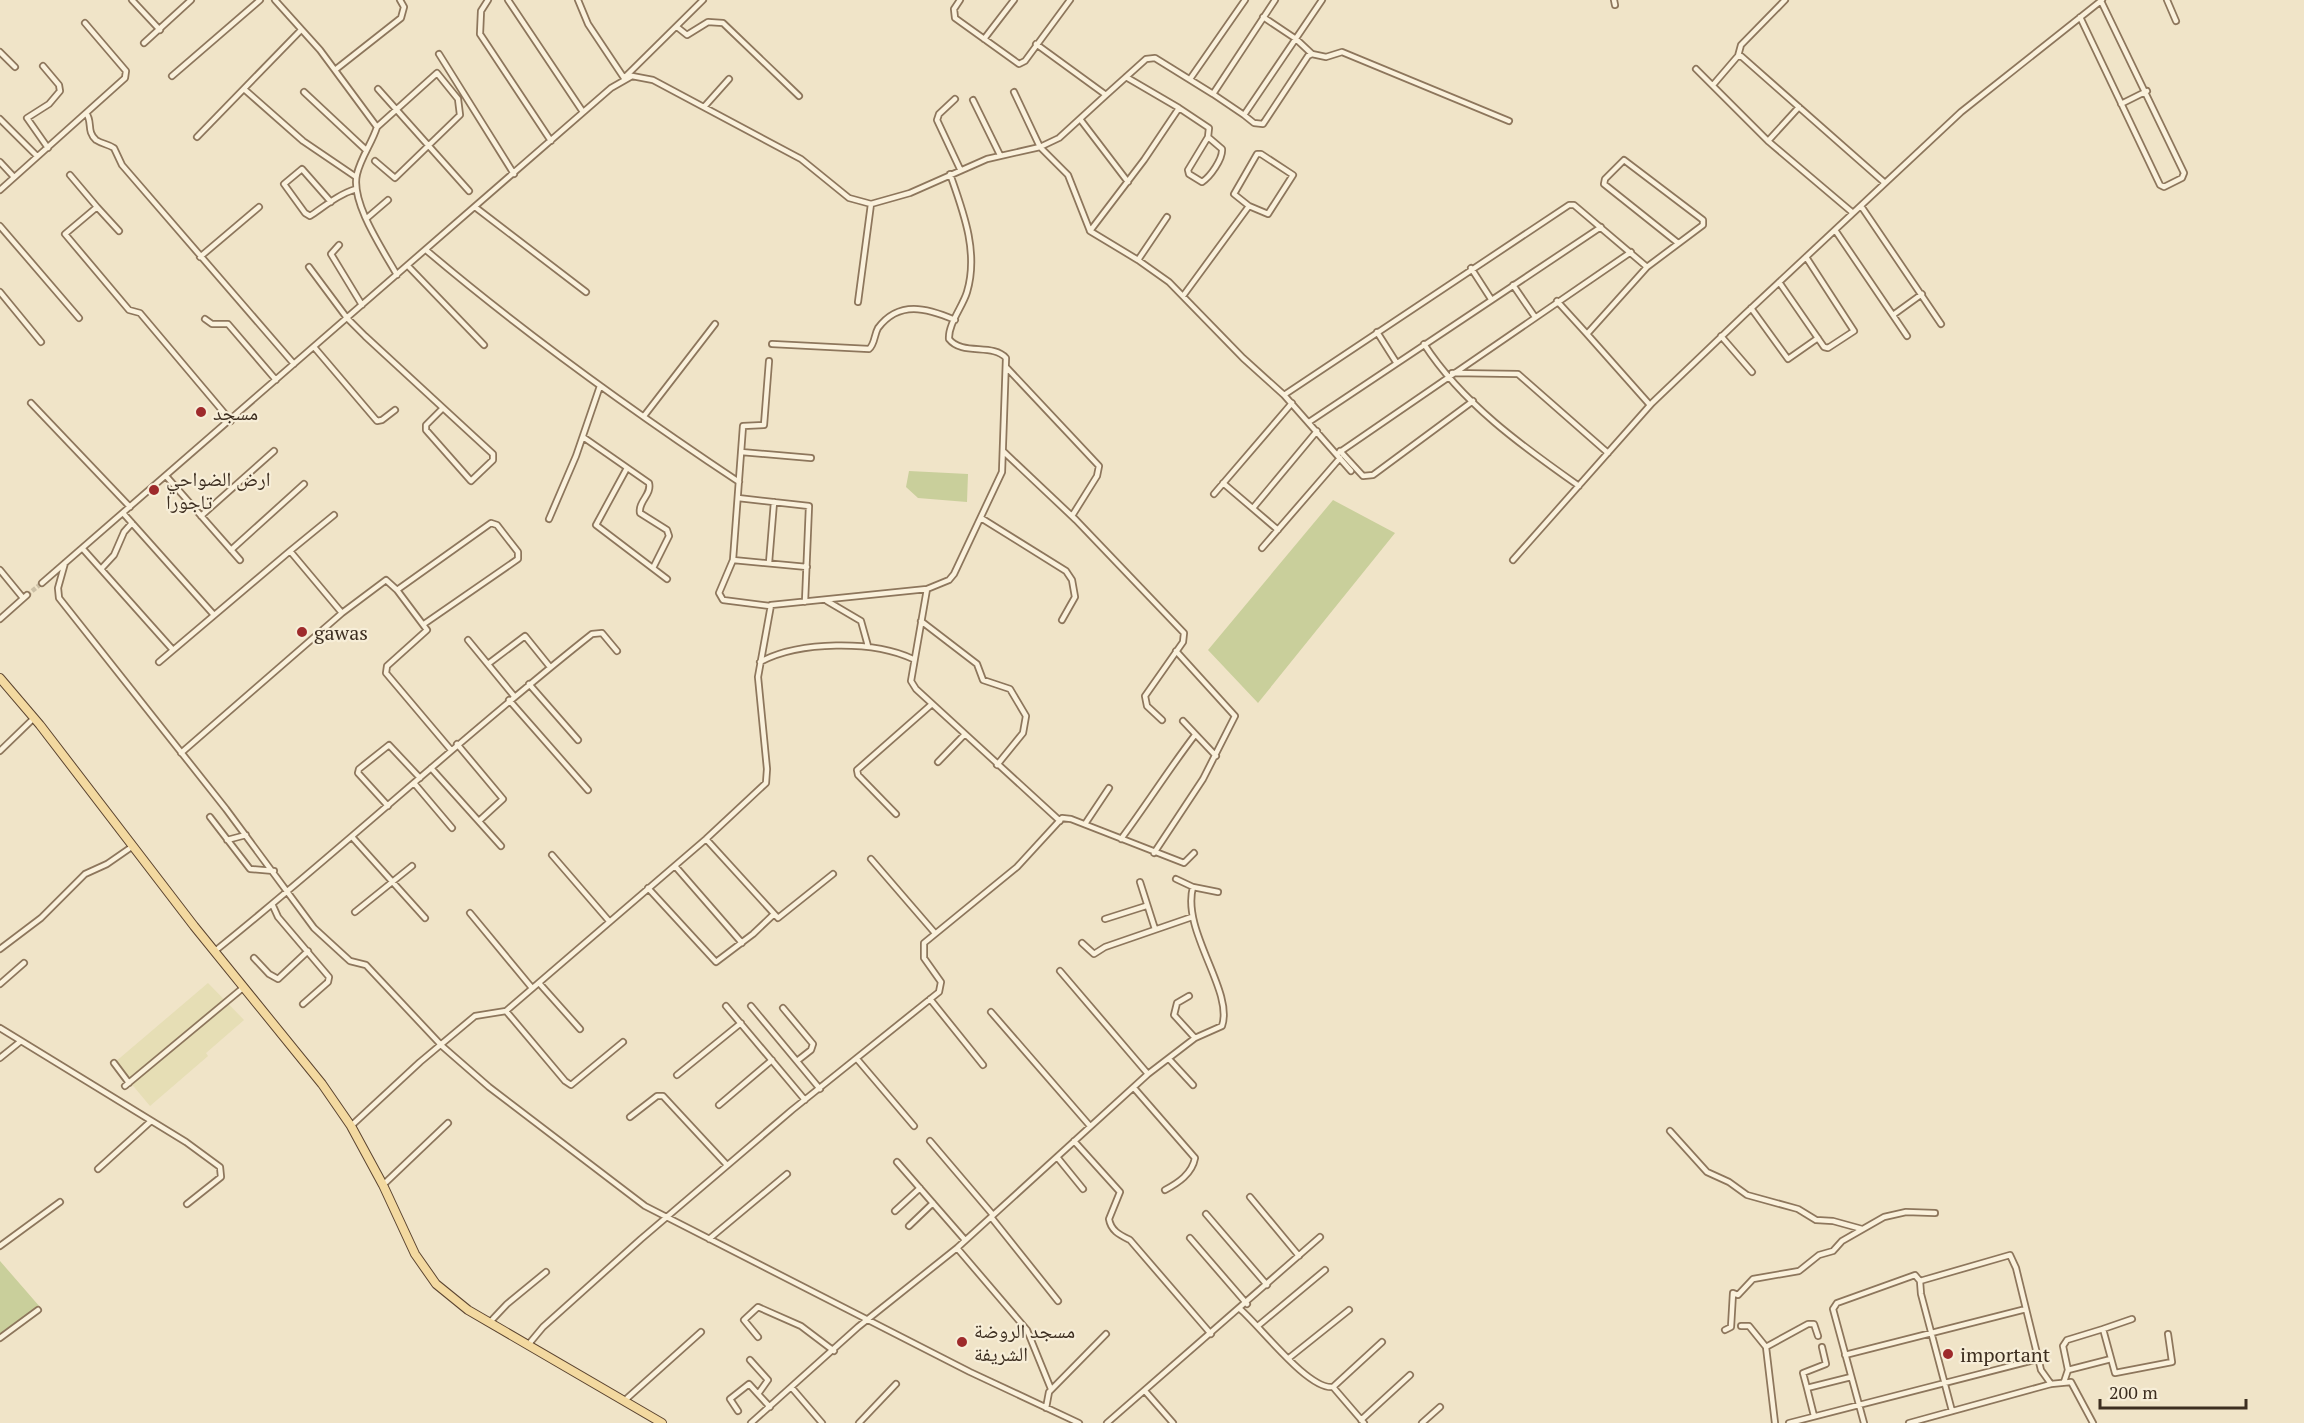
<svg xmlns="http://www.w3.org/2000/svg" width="2304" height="1423" font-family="'PT Serif','Noto Naskh Arabic',serif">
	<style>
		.farmland { fill: #e6deb5 }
		.green { fill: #c9cf9b }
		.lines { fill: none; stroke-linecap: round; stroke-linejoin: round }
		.street-tunnel { stroke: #ccc0a6; stroke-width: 4.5; stroke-dasharray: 4.5 2; stroke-linecap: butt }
		.street-casing { stroke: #8d765c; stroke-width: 8 }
		.primary-casing { stroke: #5b4430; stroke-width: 10 }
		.street { stroke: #faf1dc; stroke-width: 4.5 }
		.primary { stroke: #f3d9a0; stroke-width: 8 }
		.poi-dot { fill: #9e2a2b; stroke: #f7eed8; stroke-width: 2 }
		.labels { text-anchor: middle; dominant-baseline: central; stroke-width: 4.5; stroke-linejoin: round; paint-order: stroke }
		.poi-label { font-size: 20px; fill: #3d2e20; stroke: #f7eed8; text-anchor: start }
	</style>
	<rect width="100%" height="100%" fill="#f0e4c8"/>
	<!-- farmland -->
	<path class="farmland" d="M 208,983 L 244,1020 L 206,1053 L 208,1056 L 150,1106 L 114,1063 Z"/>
	<!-- green -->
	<path class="green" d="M 909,471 L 968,474 L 967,502 L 918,498 L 906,487 Z
		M 1333,500 L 1395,533 L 1258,703 L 1208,650 Z
		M 0,1261 L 40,1307 L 0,1337 Z"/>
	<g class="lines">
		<!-- street-tunnel -->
		<path class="street-tunnel" d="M 27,595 L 42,583"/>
		<defs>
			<path id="street" d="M 132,0 L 160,30
				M 275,0 L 320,50 L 377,127 C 372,143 361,157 357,174 C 350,202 383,250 397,275
				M 488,0 L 481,11 L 480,34 L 551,141
				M 508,0 L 583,112
				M 578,0 L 588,24 L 624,78 L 703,0
				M 960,0 L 954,9 L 955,18 L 1019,64 L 1025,61 L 1070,0
				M 1275,0 L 1213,94 L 1244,115 L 1322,0
				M 1614,0 L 1615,5
				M 2167,0 L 2176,21
				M 1263,17 L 1296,39 L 1312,54
				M 2080,17 L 2160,185 L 2164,187 L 2182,178 L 2184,173 L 2101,1
				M 677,27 L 687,35 L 708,22 L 723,23 L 799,96
				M 984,39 L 1014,0
				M 144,43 L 191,0
				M 1036,44 L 1106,95 L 1146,59 L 1155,58 L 1213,94
				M 0,52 L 15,67
				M 439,54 L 514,174
				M 1738,56 L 1741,45 L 1785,0
				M 43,66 L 59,85 L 60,91 L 49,104 L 27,118 L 48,148
				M 1696,69 L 1768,141 L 1853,213
				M 335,70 L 401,18 L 404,7 L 400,0
				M 172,76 L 260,0
				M 1190,79 L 1245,0
				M 1713,85 L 1737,57 L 1741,56 L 1885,183
				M 244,89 L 303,141 L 356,177
				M 378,89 L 469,191
				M 304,92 L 366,150
				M 1014,92 L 1040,147 L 1059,138 L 1106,95
				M 955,99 L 939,114 L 937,120 L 960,169
				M 973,100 L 1000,155
				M 2121,104 L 2147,91
				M 704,107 L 729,79
				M 1179,108 L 1209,128 L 1208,137 L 1188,170 L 1189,174 L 1202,182 C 1210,177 1223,159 1222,149 L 1208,137
				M 86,113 C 93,122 86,131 96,140 C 102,144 108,144 114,148 L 122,165 L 294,364
				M 1244,115 L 1254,123 L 1263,124 L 1308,56 L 1312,54 L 1326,57 L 1342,52 L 1509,121
				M 0,119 L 37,156
				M 1080,119 L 1128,182
				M 197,137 L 301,30
				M 1768,141 L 1799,107
				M 1257,154 L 1261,154 L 1293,175 L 1268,214 L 1249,206 L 1234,194 Z
				M 375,161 L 395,178 L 460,115 L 458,99 L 437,73 L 377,127
				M 0,162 L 14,177
				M 950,174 C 963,211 979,252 967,292 C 963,306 948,324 949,339 C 962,356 993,343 1006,358 L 1002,472 L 954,574 L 949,580 L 927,589 L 911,681 L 916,689 L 1060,821
				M 70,175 L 97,207 L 65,234 L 129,310 L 140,313 L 231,421
				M 0,190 L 125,78 L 126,71 L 85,23
				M 331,202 L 302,169 L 284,184 L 305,213 L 310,216 C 325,206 339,194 356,189
				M 1861,206 L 1941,324
				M 97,207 L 119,231
				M 475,207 L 586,292
				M 367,218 L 388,200
				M 0,226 L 79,318
				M 1835,230 L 1907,336
				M 1090,231 L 1144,160 L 1179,108 L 1126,77
				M 339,245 L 331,254 L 362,305
				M 426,250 C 525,334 631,410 739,482
				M 200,257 L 259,207
				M 1138,260 L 1167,217
				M 408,266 L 484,345
				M 309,267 L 347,318 L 365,336 L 493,454 L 493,460 L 471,481 L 426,430 L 426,425 L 442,409
				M 1471,268 L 1491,299
				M 1779,282 L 1824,347 L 1828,348 L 1854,331 L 1806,257
				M 1513,285 L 1535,317
				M 0,292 L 41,342
				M 1183,296 L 1249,206
				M 1557,301 L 1587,334 L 1647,267 L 1703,225 L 1703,220 L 1624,160 L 1605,179 L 1604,184 L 1678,243
				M 858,302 L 871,204
				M 1751,308 L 1788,359 L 1818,338
				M 1893,315 L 1922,294
				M 205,319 L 212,324 L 228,324 L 276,380
				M 1377,332 L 1396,362
				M 1587,334 L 1650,405
				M 1721,336 L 1752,372
				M 772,344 L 869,349 C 875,344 874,335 878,328 C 899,300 927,308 955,320
				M 1424,344 C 1462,403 1522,446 1579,486
				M 314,347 L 377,421 L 382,420 L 395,410
				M 769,361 L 764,425 L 743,426 L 733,560 L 719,593 L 723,600 L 770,606
				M 1007,368 L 1099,466 L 1097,476 L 1072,516
				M 1452,373 L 1518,374 L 1608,453
				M 1284,395 L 1569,205 L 1574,205 L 1647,267
				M 31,403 L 130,507
				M 644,416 L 715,324
				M 1309,422 L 1601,227
				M 583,437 L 649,483 C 652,495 638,501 640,513 L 667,530 L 669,536 L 653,568
				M 1340,451 L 1363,476 L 1373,475 L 1473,401
				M 741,452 L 811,458
				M 1004,452 L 1076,520 L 1184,633 L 1183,642 L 1145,696 L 1147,706 L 1162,720
				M 1337,454 L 1631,252
				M 627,468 L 596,525 L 667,579
				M 166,476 L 240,560
				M 1223,483 L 1278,530
				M 1214,494 L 1292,403
				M 738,498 L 809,506 L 805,602
				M 1253,508 L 1317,431
				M 123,513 L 214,615
				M 334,515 L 290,551 L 342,613
				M 201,516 L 274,451
				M 981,518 L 1066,571 L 1072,580 L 1075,597 L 1062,620
				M 549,519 L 576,456 L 600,386
				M 1262,548 L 1340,458
				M 83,549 L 173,650
				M 231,550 L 304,484
				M 733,560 L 807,567
				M 1513,560 L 1652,403 L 1744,315 L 1961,112 L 2102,0
				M 65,563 L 58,588 L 59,598 L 226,809 L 314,928 L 350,961 L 366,965 L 442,1046 L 489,1087 L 645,1206 L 970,1372 L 1079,1423
				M 769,563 L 774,502
				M 101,569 L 114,555 L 124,532 L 132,523
				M 0,570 L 23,598
				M 42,583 L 611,88 L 632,76 L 653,80 L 801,159 L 849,198 L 871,204 L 910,193 L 987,159 L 1040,147 L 1068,175 L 1090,231 L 1138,260 L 1169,282 L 1243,358 L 1284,395 L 1351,471
				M 397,590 L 491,523 L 497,525 L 518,552 L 518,559 L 424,624
				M 827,601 L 861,621 L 868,646
				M 0,619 L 27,595
				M 921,621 L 977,664 L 983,680 L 1010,689 L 1026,716 L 1023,733 L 997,765
				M 468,640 L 514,696
				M 159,662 L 290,551
				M 760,662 C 799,641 873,640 913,659
				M 488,664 L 525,636 L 550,667
				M 529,684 L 578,740
				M 509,700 L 588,790
				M 1183,721 L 1216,756
				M 457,744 L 503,799 L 479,821
				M 0,751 L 34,718
				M 181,753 L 342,613 L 386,580 L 397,590 L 427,630 L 387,666 L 386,673 L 451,750
				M 938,762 L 965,734
				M 431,768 L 501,846
				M 414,783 L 452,828
				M 388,806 L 358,773 L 359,769 L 389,745 L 420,778
				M 896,814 L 858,775 L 857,770 L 932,704
				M 210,817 L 250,869 L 274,871
				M 1085,824 L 1109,788
				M 353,838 L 425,918
				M 706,839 L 778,918 L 833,874
				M 1121,839 C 1147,804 1169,769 1195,735
				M 227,840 L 246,835
				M 1154,853 L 1203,779 L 1235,716 L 1176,651
				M 552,855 L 609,921
				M 871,859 L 934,932
				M 675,866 L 742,943
				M 1176,879 L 1193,887 L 1218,892
				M 1140,882 L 1155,929
				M 648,888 L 716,962 L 753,934 L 773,915
				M 273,906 L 278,917 L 329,977 L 328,982 L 303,1004
				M 355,912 L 412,866
				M 470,913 L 532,988
				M 1105,919 L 1146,906
				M 1082,943 L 1094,954 L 1105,947 L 1192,917
				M 0,949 L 41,918 L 85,874 L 107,864 L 133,846
				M 215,951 C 343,848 463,736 592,634 L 602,633 L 617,651
				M 254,958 L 269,974 L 278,979 L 308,951
				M 1060,971 L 1148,1074
				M 539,983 L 580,1029
				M 0,984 L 24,963
				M 1189,996 L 1177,1003 L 1174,1015 L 1195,1038
				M 930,999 L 983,1065
				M 726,1006 L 805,1100
				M 751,1006 L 820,1089
				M 783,1008 L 813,1044 L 811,1050 L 797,1061
				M 506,1011 L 565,1081 L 571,1085 L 623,1042
				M 991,1012 L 1090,1126
				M 0,1028 L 186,1142 L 220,1167 L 221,1177 L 187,1204
				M 0,1058 L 21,1041
				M 857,1059 L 914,1126
				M 1169,1059 L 1193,1085
				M 114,1063 L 129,1083
				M 677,1075 L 741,1023
				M 125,1086 L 244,987
				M 1134,1088 L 1195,1158 C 1192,1174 1178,1183 1165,1190
				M 719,1105 L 772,1060
				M 630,1117 L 657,1096 L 663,1096 L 727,1165
				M 351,1126 L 420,1062 L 475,1016 L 506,1011 L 706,839 L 766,783 L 767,769 L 758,677 L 771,605 L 927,589
				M 1670,1131 L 1707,1172 L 1729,1182 L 1747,1195 L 1798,1209 L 1816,1220 L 1833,1221 L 1862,1229
				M 930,1141 L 993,1215
				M 1074,1141 L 1120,1192 L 1109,1219 C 1111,1231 1120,1235 1130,1240 L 1211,1334
				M 1057,1157 L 1083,1189
				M 897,1162 L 965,1240
				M 98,1169 L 151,1121
				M 383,1185 L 448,1123
				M 1250,1197 L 1299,1256
				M 895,1211 L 920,1188
				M 1206,1214 L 1267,1285
				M 991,1217 L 1058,1301
				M 909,1226 L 933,1203
				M 1190,1238 L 1247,1304
				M 709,1239 L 787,1174
				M 0,1246 L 60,1202
				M 957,1248 L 1027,1330 L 1051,1389
				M 1920,1281 L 2010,1255 L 2016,1268 L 2041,1370 L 2051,1384
				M 1240,1309 C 1261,1327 1308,1390 1333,1387 L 1382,1342
				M 490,1322 L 507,1304 L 546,1272
				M 1259,1325 L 1325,1270
				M 1741,1326 L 1749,1326 L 1766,1347
				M 2103,1329 L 2132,1319
				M 1725,1330 L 1731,1327 L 1733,1293 L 1738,1295 L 1753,1279 L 1799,1271 L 1819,1255 L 1833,1251 L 1842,1241 L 1884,1217 L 1906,1212 L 1935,1213
				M 758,1337 L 744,1320 L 758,1307 L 801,1326 L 834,1351
				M 0,1338 L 38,1310
				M 528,1345 L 543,1327 L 641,1239 L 792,1110 L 939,992 L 941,982 L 924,958 L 924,943 L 1017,867 L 1062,818 L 1071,819 L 1184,863 L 1194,853
				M 1845,1355 L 2026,1309
				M 1289,1358 L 1349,1310
				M 750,1360 L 768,1380 L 758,1394 L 770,1407
				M 2068,1370 L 2111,1359
				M 2064,1382 L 2068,1370 L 2063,1346 L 2067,1340 L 2103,1329 L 2115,1373 L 2172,1362 L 2168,1334
				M 1333,1387 L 1364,1423
				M 792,1388 L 822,1423
				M 1807,1388 L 1803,1373 L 1826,1364 L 1822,1347
				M 1145,1391 L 1173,1423
				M 624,1401 L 701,1332
				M 1046,1408 L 1049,1392 L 1106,1334
				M 738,1411 L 730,1399 L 749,1384 L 758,1394
				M 1814,1416 L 1807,1388 L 1851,1377
				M 1361,1420 L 1410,1375
				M 751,1423 L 858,1327 L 957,1248 L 1148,1074 L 1195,1038 L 1222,1026 C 1234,991 1181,931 1193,887
				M 859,1423 L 896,1384
				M 1107,1423 L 1320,1237
				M 1422,1423 L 1440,1407
				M 1775,1423 L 1766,1347 L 1808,1324 L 1814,1324 L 1818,1336
				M 1789,1423 L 2038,1359
				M 1864,1423 L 1833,1309 L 1837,1303 L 1915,1275 L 1920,1281 L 1921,1294 L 1952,1411
				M 1909,1423 L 2051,1384 L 2071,1382 L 2093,1423"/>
			<path id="primary" d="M 0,678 L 40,725 L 194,926 L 322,1084 L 351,1126 L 383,1185 L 415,1254 L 436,1284 L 468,1310 L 662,1423"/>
		</defs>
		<!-- street casing -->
		<use href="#street" class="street-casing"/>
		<!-- primary casing -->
		<use href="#primary" class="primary-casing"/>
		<!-- street -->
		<use href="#street" class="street"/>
		<!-- primary -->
		<use href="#primary" class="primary"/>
	</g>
	<!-- markers -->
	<g class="poi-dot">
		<circle cx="201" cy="412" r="6"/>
		<circle cx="154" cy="490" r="6"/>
		<circle cx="302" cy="632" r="6"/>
		<circle cx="962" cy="1342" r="6"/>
		<circle cx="1948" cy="1354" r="6"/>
	</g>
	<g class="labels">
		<!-- poi labels -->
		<g class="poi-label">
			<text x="213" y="412">مسجد</text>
			<text x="166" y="478">ارض الضواحي<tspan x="166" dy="23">تاجورا</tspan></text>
			<text x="314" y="632">gawas</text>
			<text x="974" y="1330">مسجد الروضة<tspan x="974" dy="23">الشريفة</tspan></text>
			<text x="1960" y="1354">important</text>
		</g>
	</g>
	<!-- scale -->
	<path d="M2100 1399v9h146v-9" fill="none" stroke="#3d2e20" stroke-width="3"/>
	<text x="2109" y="1399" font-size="18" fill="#3d2e20" stroke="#f7eed8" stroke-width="4.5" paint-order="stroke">200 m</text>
</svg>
